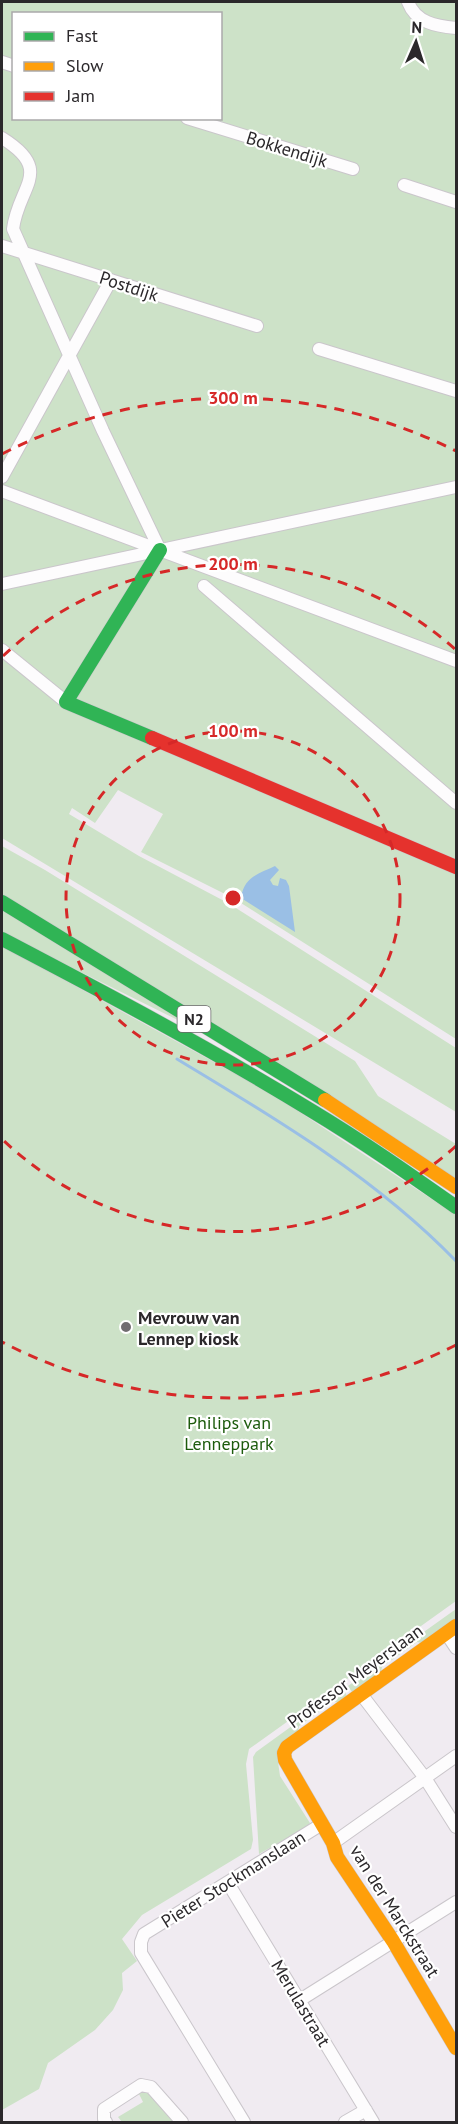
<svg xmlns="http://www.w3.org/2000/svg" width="458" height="2124" font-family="'PT Sans',sans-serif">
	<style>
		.green { fill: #cde2c8; fill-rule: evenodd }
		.water { fill: #9abfe5 }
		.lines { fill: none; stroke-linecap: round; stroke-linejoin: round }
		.stream { stroke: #9abfe5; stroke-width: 3 }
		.street-casing { stroke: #cac6cb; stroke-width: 14 }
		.fast-casing { stroke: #cac6cb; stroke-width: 15 }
		.slow-casing { stroke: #cac6cb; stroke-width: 15 }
		.jam-casing { stroke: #cac6cb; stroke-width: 15 }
		.street { stroke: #fdfcfd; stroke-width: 12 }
		.fast { stroke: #30b455; stroke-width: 14 }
		.slow { stroke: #ff9f0a; stroke-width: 14 }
		.jam { stroke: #e5322d; stroke-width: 14 }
		.ring { fill: none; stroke: #d62828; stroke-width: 3; stroke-dasharray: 10 8 }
		.poi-dot { fill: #706c70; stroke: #fff; stroke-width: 2 }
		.labels { text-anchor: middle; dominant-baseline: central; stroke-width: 4.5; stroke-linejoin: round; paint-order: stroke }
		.shield { fill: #fff; stroke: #6b686b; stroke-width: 1.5 }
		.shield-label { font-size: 16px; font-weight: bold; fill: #2b282b }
		.street-label { font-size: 18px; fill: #2b282b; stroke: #fff }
		.poi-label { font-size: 18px; font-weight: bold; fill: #2b282b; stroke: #fff; text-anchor: start }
		.park-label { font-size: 18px; fill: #1c5b0c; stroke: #fff }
		.centre { fill: #d62828; stroke: #fff; stroke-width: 3 }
		.ring-label { font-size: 18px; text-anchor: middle; font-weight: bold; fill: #d62828; stroke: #fff; stroke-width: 4.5; stroke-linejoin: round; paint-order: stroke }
	</style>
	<rect width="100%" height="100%" fill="#f0ebf1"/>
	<!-- green -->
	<path class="green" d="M 2,2 L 456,2 L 456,1039 L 233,898 L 141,852 L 163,814 L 118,790 L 95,823 L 72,808 L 69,814 L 139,856 L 228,903 L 456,1048 L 456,1112 L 2,838 ZM 14,14 L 220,14 L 220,118 L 14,118 Z
		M 2,846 L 45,870 L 355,1061 L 378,1096 L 456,1144 L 456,1180 L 2,895 Z
		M 2,910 L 210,1036 L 2,933 Z
		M 2,946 L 269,1092 L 456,1215 L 456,1601 L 249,1749 L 246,1764 L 253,1840 L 251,1849 L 142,1915 L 122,1939 L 137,1961 L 122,1973 L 123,1990 L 113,2010 L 95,2030 L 48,2063 L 39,2089 L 2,2110 Z
		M 456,1609 L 456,1618 L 422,1643 L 417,1642 L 382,1667 L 381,1672 L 352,1692 L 348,1686 Z
		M 343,1689 L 347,1696 L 338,1702 L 333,1702 L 299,1726 L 298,1731 L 277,1755 L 280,1776 L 310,1823 L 307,1827 L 259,1854 L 253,1757 L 256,1752 Z
		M 143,2091 L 151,2094 L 175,2122 L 122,2122 L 118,2117 L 143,2102 L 139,2094 Z"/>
	<!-- water -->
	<path class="water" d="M 275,866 L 279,870 L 270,880 L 273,885 L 278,886 L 280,878 L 286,880 L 289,886 L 295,932 L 241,898 C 244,877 258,874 275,866 Z"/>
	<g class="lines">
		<!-- stream -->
		<path class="stream" d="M 177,1059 C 275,1118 376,1178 456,1261"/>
		<defs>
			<path id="street" d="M 408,2 C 416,23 436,26 456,28
				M 2,62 L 14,66
				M 187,118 L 353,169
				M 2,138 C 55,171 18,186 13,229 L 103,431 L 160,550
				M 404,185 L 456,202
				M 2,246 L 257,326
				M 319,349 L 456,391
				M 2,477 L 111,280
				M 2,491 L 456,661
				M 2,584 L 456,487
				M 204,586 L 456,803
				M 2,650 L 66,702
				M 446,1633 L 456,1648
				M 361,1694 L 425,1778 L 456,1827
				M 333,1843 L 456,1756
				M 228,1883 L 373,2122
				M 300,2000 L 456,1902
				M 106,2122 L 104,2119 L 104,2109 L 141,2085 L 151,2087 L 182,2122
				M 244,2122 L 141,1953 L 141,1942 L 144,1934 L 322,1824
				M 345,2122 L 366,2110"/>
			<path id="fast" d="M 152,738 L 66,702 L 160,550
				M 2,902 L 325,1100
				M 2,939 C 107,994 211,1049 312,1111 C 362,1141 409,1174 456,1207"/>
			<path id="slow" d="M 325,1100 L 456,1187
				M 456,1626 L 287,1747 L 284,1753 L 285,1760 L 333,1843 L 337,1857 L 393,1941 L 456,2048"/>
			<path id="jam" d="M 152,738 L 456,867"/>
		</defs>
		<!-- street casing -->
		<use href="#street" class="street-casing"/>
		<!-- fast casing -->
		<use href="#fast" class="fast-casing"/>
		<!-- slow casing -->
		<use href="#slow" class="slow-casing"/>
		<!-- jam casing -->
		<use href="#jam" class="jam-casing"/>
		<!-- street -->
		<use href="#street" class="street"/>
		<!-- fast -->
		<use href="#fast" class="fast"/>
		<!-- slow -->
		<use href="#slow" class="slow"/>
		<!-- jam -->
		<use href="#jam" class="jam"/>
	</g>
	<!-- distance rings -->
	<g class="ring">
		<circle cx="233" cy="898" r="167"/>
		<path d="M456 1146A334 334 0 0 1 3 1140M3 656A334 334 0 0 1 456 650"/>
		<path d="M456 1345A500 500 0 0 1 2 1342M2 454A500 500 0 0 1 456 451"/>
	</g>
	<!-- markers -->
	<circle class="poi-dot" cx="126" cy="1327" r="6"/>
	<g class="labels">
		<!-- shield labels -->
		<rect class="shield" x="177.5" y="1006" width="33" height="26" rx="4.5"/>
		<g class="shield-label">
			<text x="194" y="1019">N2</text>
		</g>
		<!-- street labels -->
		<g class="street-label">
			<text transform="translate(287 149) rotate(17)">Bokkendijk</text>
			<text transform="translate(129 286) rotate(18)">Postdijk</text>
			<text transform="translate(355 1676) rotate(-36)">Professor Meyerslaan</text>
			<text transform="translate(233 1879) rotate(-32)">Pieter Stockmanslaan</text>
			<text transform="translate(395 1911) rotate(58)">van der Marckstraat</text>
			<text transform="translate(301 2003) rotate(59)">Merulastraat</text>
		</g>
		<!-- poi labels -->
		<g class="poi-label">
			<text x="138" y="1317">Mevrouw van<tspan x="138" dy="21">Lennep kiosk</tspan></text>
		</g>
		<!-- park labels -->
		<g class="park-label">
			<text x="229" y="1422">Philips van<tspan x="229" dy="21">Lenneppark</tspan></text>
		</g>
	</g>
	<circle cx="233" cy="898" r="9" class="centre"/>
	<g class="ring-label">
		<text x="233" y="404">300 m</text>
		<text x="233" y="570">200 m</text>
		<text x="233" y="737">100 m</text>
	</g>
	<!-- border -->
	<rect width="458" height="2124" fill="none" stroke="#2b282b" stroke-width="6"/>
	<!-- legend -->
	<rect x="12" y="12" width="210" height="108" fill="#ffffff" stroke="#aaa9aa" stroke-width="1.5"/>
	<rect x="24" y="32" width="30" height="9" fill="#30b455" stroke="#aaa9aa" stroke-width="1.5"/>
	<text x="66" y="42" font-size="18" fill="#2b282b">Fast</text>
	<rect x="24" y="62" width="30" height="9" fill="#ff9f0a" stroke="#aaa9aa" stroke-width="1.5"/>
	<text x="66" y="72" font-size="18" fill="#2b282b">Slow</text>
	<rect x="24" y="92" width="30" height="9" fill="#e5322d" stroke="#aaa9aa" stroke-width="1.5"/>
	<text x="66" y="102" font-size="18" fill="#2b282b">Jam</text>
	<!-- north arrow -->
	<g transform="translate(416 42) rotate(3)" stroke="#ffffff" stroke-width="4.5" paint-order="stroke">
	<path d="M0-4.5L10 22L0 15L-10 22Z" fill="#2b282b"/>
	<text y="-9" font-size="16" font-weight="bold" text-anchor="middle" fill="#2b282b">N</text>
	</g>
</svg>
